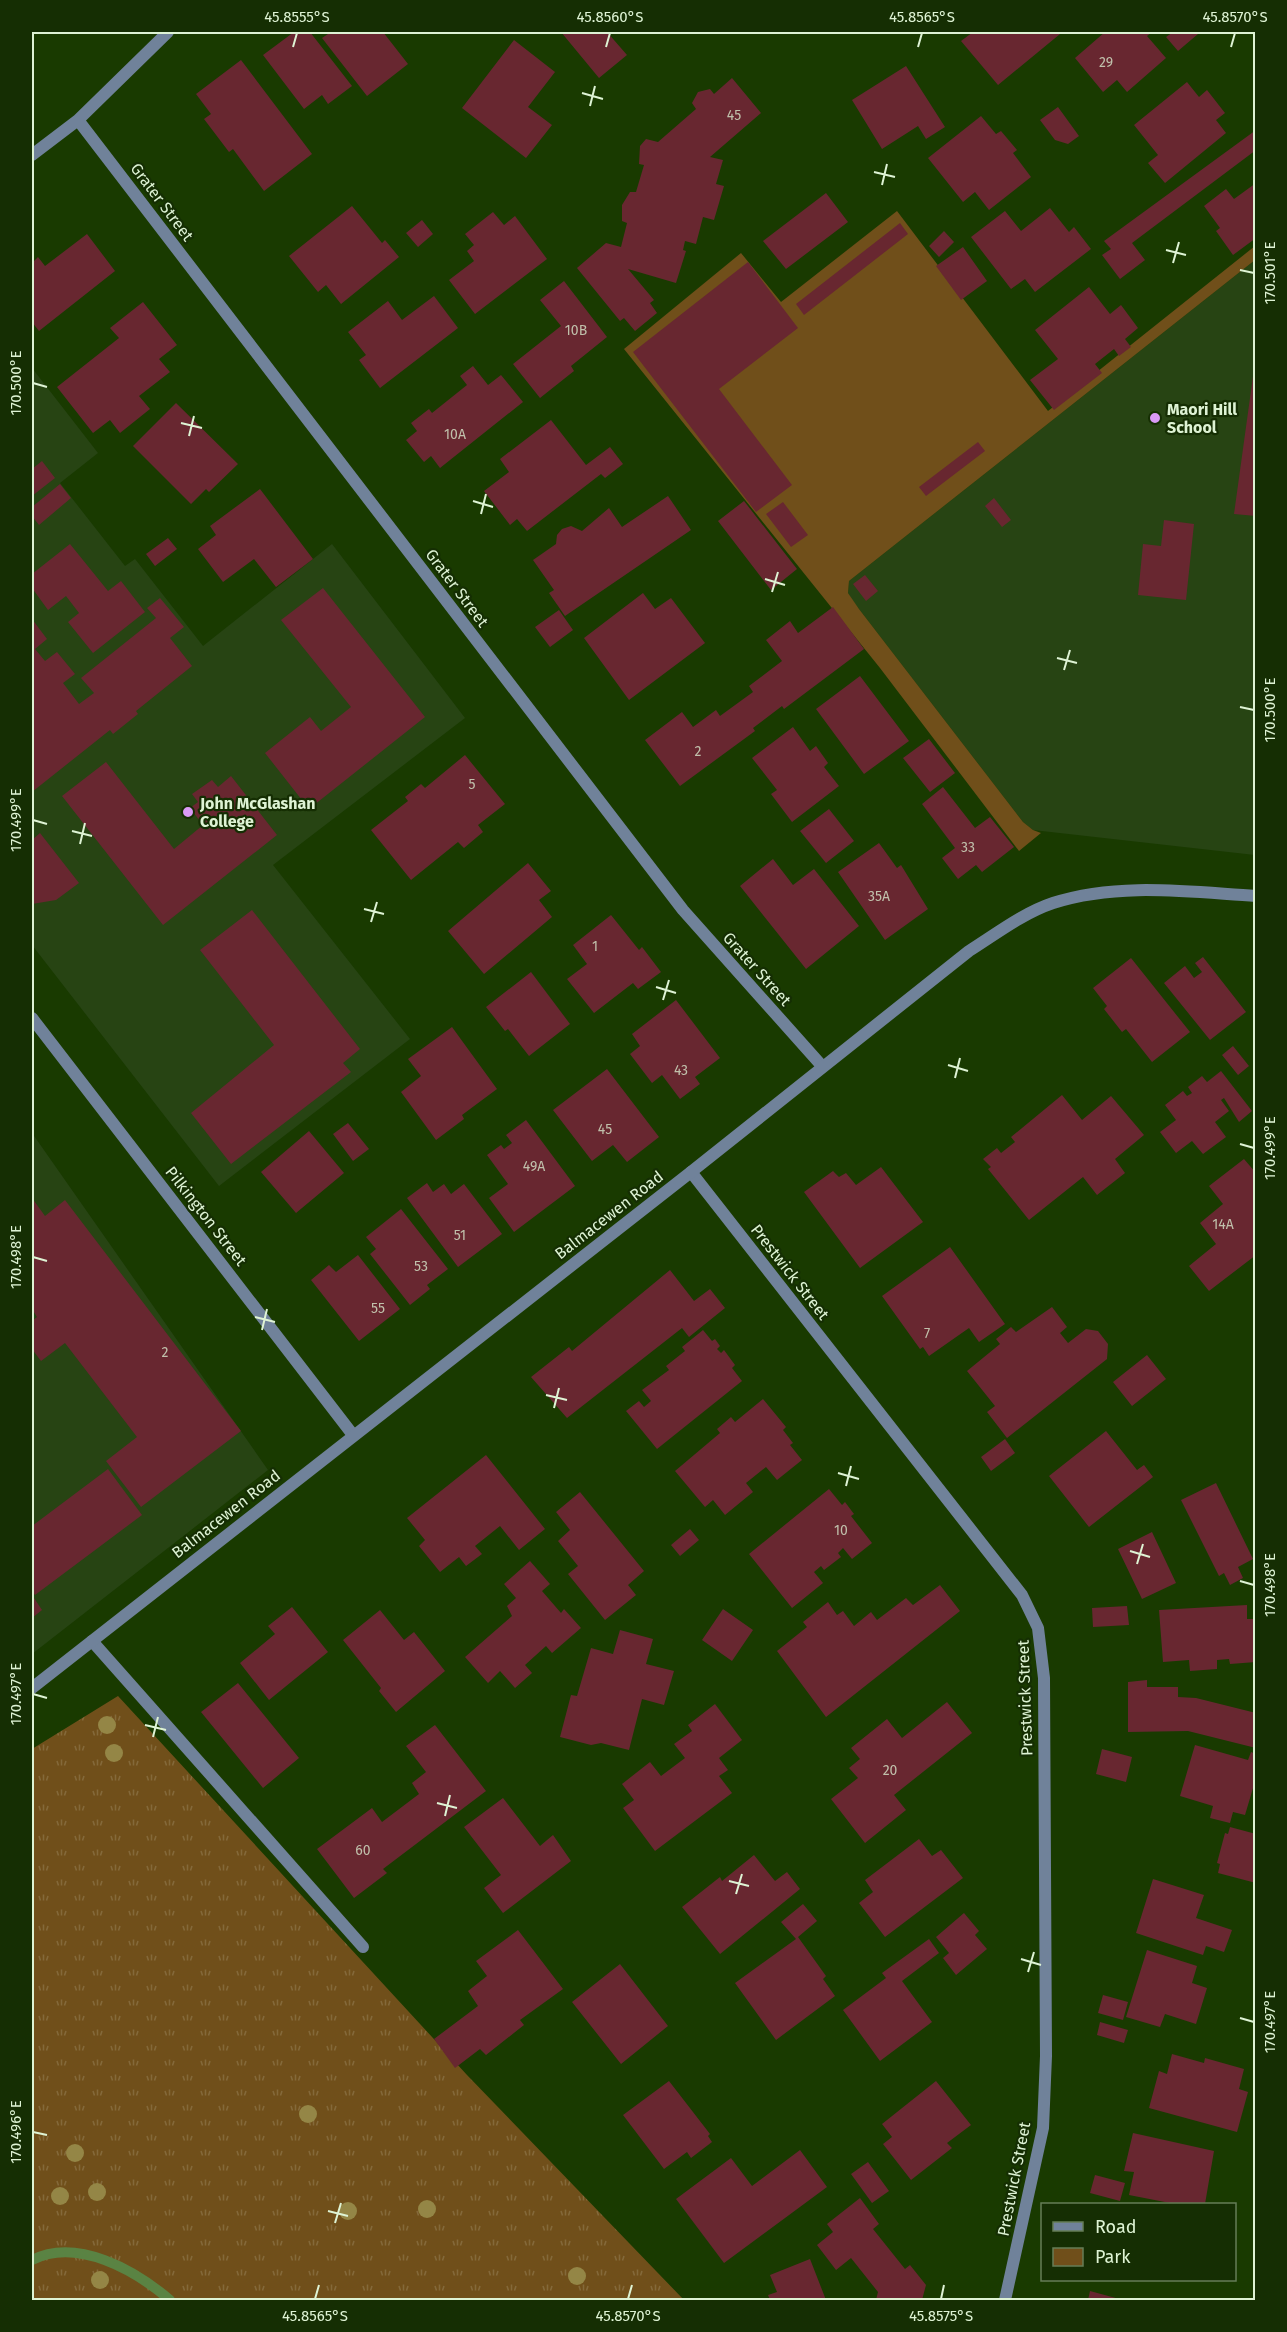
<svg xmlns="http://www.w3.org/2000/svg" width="1287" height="2332" font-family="'Fira Sans',sans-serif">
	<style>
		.built { fill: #274413 }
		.grass { fill: url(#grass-tufts) }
		.park { fill: #704f1a }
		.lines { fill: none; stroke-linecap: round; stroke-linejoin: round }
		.stream { stroke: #5a8343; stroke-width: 10 }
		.building { fill: #682730 }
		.service { stroke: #70829a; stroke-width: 12 }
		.minor { stroke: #70829a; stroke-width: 12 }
		.tertiary { stroke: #70829a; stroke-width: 12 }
		.tree { fill: #948646 }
		.ticks { fill: none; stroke: #def3d4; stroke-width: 2 }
		.poi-dot { fill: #da9af6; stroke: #152e03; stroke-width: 2 }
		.labels { text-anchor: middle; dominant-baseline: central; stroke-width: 4.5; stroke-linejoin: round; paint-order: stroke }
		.number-label { font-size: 14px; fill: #c0c0ab }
		.street-label { font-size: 16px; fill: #def3d4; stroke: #152e03 }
		.poi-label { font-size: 16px; font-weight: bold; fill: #def3d4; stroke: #152e03; text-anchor: start }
		.neatline { fill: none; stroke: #def3d4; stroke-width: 2 }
		.ticks-label { font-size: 15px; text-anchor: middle; fill: #def3d4 }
	</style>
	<defs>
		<pattern id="grass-tufts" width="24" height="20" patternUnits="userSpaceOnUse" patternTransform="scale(1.5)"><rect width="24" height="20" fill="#704f1a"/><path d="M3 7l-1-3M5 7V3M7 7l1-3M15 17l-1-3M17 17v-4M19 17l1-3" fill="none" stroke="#84693a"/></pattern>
	</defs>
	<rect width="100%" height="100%" fill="#193a00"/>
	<!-- built -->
	<path class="built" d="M 1255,260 L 1255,855 L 1033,830 L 1023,822 L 852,600 L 848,593 L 849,581 Z
		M 32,368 L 98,453 L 60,483 L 125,566 L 135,559 L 203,646 L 332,544 L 465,718 L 273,865 L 410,1039 L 219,1186 L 32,945 Z
		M 32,1133 L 268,1470 L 32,1654 Z"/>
	<!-- grass -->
	<path class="grass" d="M 118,1696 L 467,2075 L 684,2300 L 32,2300 L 32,1749 Z"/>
	<!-- park -->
	<path class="park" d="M 897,211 L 1048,411 L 1255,246 L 1255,260 L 849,581 L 848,593 L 859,609 L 1023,822 L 1033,830 L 1041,833 L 1019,851 L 880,668 L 624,349 L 741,253 L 781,302 Z"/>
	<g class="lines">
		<!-- stream -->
		<path class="stream" d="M 32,2260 C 77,2237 135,2270 170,2300"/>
	</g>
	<!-- building -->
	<path class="building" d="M 294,32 L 310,32 L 352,86 L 328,104 L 322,95 L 304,109 L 263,55 Z
		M 331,32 L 383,32 L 408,64 L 367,96 L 322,38 Z
		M 561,32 L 607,32 L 627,55 L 599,78 Z
		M 973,32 L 1057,32 L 1060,34 L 998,85 L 961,41 Z
		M 1105,32 L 1152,32 L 1147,36 L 1166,58 L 1127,92 L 1117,80 L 1103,92 L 1075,58 Z
		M 1173,32 L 1197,32 L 1198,34 L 1178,51 L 1166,37 Z
		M 514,40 L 555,72 L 528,107 L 552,125 L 526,158 L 462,108 Z
		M 241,60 L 312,154 L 264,191 L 233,149 L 229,152 L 204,119 L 211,114 L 196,94 Z
		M 906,66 L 945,127 L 926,139 L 918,126 L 882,149 L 852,100 Z
		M 732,78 L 761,113 L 710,157 L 723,160 L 716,184 L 724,186 L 714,220 L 703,217 L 696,244 L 685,241 L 683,250 L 686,251 L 676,283 L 628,269 L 654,300 L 650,303 L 657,313 L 635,331 L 624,318 L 620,321 L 577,268 L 606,243 L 621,247 L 627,223 L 622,221 L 622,205 L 630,192 L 636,192 L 644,165 L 639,164 L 640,146 L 646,139 L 658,142 L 696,109 L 692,103 L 698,92 L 710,89 L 714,94 Z
		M 1187,82 L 1199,97 L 1207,90 L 1225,113 L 1216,120 L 1226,133 L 1165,183 L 1148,163 L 1158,155 L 1134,125 Z
		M 1058,107 L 1079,136 L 1068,144 L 1055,140 L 1040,120 Z
		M 981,116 L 996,134 L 1001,131 L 1017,150 L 1013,153 L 1031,177 L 989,210 L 975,192 L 963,202 L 928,158 Z
		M 1256,130 L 1256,150 L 1132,243 L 1145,260 L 1120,279 L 1102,255 L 1111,249 L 1104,241 Z
		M 1256,183 L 1256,238 L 1233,255 L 1216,231 L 1220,228 L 1204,206 L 1226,189 L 1234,199 Z
		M 826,193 L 848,222 L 786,269 L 763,241 Z
		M 352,206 L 382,243 L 385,240 L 399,257 L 341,304 L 326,285 L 318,292 L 289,256 Z
		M 1050,208 L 1069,232 L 1074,227 L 1091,249 L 1035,292 L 1025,279 L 1011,289 L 971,237 L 1005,211 L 1021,231 Z
		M 493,212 L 504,225 L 515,216 L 547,259 L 475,314 L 449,280 L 474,261 L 467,251 L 474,245 L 465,234 Z
		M 422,220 L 433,234 L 418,247 L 406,233 Z
		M 900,223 L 908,234 L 804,315 L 796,304 Z
		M 944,231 L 954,242 L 939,257 L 929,246 Z
		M 87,234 L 115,271 L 39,331 L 32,322 L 32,263 L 38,257 L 45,266 Z
		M 963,247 L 987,281 L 961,300 L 936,266 Z
		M 748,262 L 798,328 L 719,389 L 792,485 L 756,512 L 633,352 Z
		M 564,281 L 607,337 L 571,366 L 574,371 L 540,398 L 513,364 L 561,326 L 540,300 Z
		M 1089,287 L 1110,314 L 1121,305 L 1138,328 L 1125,339 L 1131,347 L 1119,356 L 1114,349 L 1095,364 L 1102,373 L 1054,410 L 1030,380 L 1058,359 L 1035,330 Z
		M 434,296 L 458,328 L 380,388 L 359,360 L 366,355 L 348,332 L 388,301 L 402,320 Z
		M 143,302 L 177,345 L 159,359 L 170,372 L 139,396 L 150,409 L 120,433 L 110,420 L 93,433 L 57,387 L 119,338 L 110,328 Z
		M 473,366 L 488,385 L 501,375 L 523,402 L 440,468 L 431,456 L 424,462 L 406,440 L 417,431 L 411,423 L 429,409 L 432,413 L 467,385 L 460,376 Z
		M 1254,369 L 1256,369 L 1256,516 L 1234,514 Z
		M 176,403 L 238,464 L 209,492 L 206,489 L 191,504 L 133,446 Z
		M 551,420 L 586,465 L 610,447 L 623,464 L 605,478 L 601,474 L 527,531 L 517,519 L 510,525 L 484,491 L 509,472 L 500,459 Z
		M 978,442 L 985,451 L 926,496 L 919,487 Z
		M 42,461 L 55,478 L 32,496 L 32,469 Z
		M 60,484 L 71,498 L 39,525 L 32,516 L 32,507 Z
		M 260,489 L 313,559 L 276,587 L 254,559 L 223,582 L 198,549 L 216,535 L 210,526 Z
		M 668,496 L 691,530 L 565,616 L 549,593 L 554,590 L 533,560 L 556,544 L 557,535 L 562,529 L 571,526 L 582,531 L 609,508 L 622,527 Z
		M 994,498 L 1011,520 L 1002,527 L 985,506 Z
		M 744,501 L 797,569 L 771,590 L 718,521 Z
		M 783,502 L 808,535 L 791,547 L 766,514 Z
		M 1164,520 L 1194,524 L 1186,600 L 1138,595 L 1143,544 L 1161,546 Z
		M 168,538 L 177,549 L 155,566 L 146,554 Z
		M 70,544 L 108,591 L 121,581 L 145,612 L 93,653 L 68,622 L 79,613 L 66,596 L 48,610 L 32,588 L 32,574 Z
		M 865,575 L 878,591 L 866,601 L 853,584 Z
		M 323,588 L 425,717 L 309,809 L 265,753 L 310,717 L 321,731 L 351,707 L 281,620 Z
		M 643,593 L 655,609 L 671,598 L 705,643 L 629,700 L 584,638 Z
		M 160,598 L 184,627 L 170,638 L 192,666 L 136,711 L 138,714 L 113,734 L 110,730 L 32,792 L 32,619 L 47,639 L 35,649 L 45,661 L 57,652 L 75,674 L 63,683 L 79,704 L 94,693 L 81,678 L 156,618 L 147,608 Z
		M 833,607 L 864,649 L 784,709 L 782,706 L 753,728 L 755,731 L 680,786 L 645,740 L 682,712 L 693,727 L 716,710 L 720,716 L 753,692 L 749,686 L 782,661 L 766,640 L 790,621 L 798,633 Z
		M 559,610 L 573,630 L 550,647 L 535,627 Z
		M 860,676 L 909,741 L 864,774 L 816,709 Z
		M 793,727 L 810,751 L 816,746 L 828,763 L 824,767 L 839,786 L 792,822 L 771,794 L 777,790 L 752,758 Z
		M 929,739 L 955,773 L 930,792 L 903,758 Z
		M 465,755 L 505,804 L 478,825 L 483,832 L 464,848 L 458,842 L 411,880 L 371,830 L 408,801 L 405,797 L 421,784 L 425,788 Z
		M 106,762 L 174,849 L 203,825 L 190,808 L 198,802 L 192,794 L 212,780 L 218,787 L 231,776 L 277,835 L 163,925 L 62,796 Z
		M 943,787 L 975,828 L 990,817 L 1014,847 L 982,872 L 976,865 L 958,879 L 942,858 L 955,848 L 922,804 Z
		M 829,809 L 854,841 L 826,863 L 800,831 Z
		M 40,833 L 79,883 L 56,900 L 32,904 L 32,840 Z
		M 879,843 L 897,868 L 901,865 L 928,909 L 885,940 L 838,872 Z
		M 773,859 L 793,885 L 814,869 L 859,926 L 806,969 L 740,886 Z
		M 528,863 L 551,891 L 539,900 L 552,917 L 484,974 L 448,931 Z
		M 252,910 L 360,1049 L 343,1063 L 351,1072 L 231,1164 L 191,1113 L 274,1045 L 200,950 Z
		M 611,915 L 639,950 L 642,947 L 661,972 L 638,989 L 633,983 L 594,1013 L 567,979 L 587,964 L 573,945 Z
		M 1203,957 L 1246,1012 L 1210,1040 L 1164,983 L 1185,966 L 1194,978 L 1202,972 L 1195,963 Z
		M 1131,958 L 1190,1032 L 1152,1062 L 1126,1029 L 1122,1032 L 1104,1009 L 1107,1006 L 1093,988 Z
		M 531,972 L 570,1024 L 529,1056 L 508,1029 L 505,1031 L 486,1007 Z
		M 676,1000 L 720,1058 L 695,1077 L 700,1084 L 680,1099 L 662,1075 L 652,1083 L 630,1054 L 640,1046 L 632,1034 Z
		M 452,1027 L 497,1089 L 462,1115 L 464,1119 L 436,1140 L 401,1092 L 421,1076 L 408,1059 Z
		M 1233,1046 L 1249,1066 L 1238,1075 L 1222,1055 Z
		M 607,1069 L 659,1137 L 627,1162 L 613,1145 L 592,1161 L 553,1110 Z
		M 1221,1071 L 1252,1111 L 1239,1122 L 1224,1098 L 1221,1100 L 1229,1111 L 1215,1122 L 1226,1137 L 1203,1154 L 1192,1141 L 1176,1153 L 1160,1132 L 1176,1120 L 1165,1105 L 1183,1091 L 1187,1096 L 1192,1093 L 1188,1087 L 1202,1076 L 1207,1082 Z
		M 1062,1095 L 1082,1120 L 1111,1096 L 1144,1135 L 1115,1159 L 1125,1173 L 1097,1195 L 1083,1177 L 1029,1220 L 988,1169 L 991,1167 L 983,1159 L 997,1148 L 1001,1153 L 1015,1142 L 1011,1137 Z
		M 526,1120 L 575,1186 L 514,1232 L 489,1198 L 508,1184 L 487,1155 L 501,1145 L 504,1149 L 512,1143 L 506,1135 Z
		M 348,1123 L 369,1149 L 353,1161 L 333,1134 Z
		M 309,1131 L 344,1173 L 296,1213 L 261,1172 Z
		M 1244,1159 L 1256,1173 L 1256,1255 L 1209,1291 L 1189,1266 L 1216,1244 L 1200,1223 L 1223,1204 L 1209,1186 Z
		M 881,1167 L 923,1222 L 860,1268 L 804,1192 L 833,1171 L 839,1177 L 846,1173 L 856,1185 Z
		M 427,1183 L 433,1192 L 444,1184 L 451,1194 L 464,1184 L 502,1234 L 458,1267 L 407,1198 Z
		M 32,1198 L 45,1216 L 65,1200 L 241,1431 L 141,1507 L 106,1461 L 137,1437 L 65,1343 L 41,1361 L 32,1349 L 32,1321 L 37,1317 L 32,1309 Z
		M 401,1209 L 448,1269 L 427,1285 L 430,1289 L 410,1305 L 370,1254 L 376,1249 L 366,1237 Z
		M 950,1247 L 1005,1324 L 979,1342 L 969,1328 L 929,1356 L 923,1347 L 920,1349 L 882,1296 Z
		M 358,1255 L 400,1309 L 359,1341 L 311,1280 L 329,1265 L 336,1272 Z
		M 670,1270 L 694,1301 L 710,1289 L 725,1308 L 689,1337 L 682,1328 L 567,1418 L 531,1377 L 569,1347 L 572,1351 Z
		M 1052,1307 L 1067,1327 L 1060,1333 L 1068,1343 L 1086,1329 L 1098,1331 L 1108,1344 L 1107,1359 L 1007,1438 L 987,1412 L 995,1406 L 967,1371 L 1000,1344 L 996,1339 L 1011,1327 L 1016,1332 Z
		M 703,1330 L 712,1341 L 715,1339 L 720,1346 L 717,1349 L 721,1353 L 724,1350 L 735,1365 L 732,1368 L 742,1381 L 657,1449 L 626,1411 L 639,1401 L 644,1407 L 651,1401 L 642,1390 L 669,1370 L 666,1366 L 685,1351 L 682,1347 Z
		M 1147,1355 L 1166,1379 L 1132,1406 L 1113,1382 Z
		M 763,1399 L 786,1427 L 783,1430 L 793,1443 L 790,1445 L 802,1460 L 777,1480 L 766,1467 L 746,1483 L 753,1492 L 725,1515 L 713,1500 L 705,1507 L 675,1471 L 720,1433 L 717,1429 L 731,1417 L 735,1422 Z
		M 1106,1431 L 1137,1470 L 1144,1465 L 1153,1477 L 1089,1527 L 1049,1476 Z
		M 1005,1439 L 1015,1453 L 991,1471 L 981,1457 Z
		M 486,1455 L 545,1529 L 519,1550 L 500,1526 L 475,1546 L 482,1554 L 466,1566 L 459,1557 L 440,1572 L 419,1546 L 425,1540 L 407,1518 Z
		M 108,1469 L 142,1515 L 35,1595 L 32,1591 L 32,1526 Z
		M 1216,1483 L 1253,1559 L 1238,1567 L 1243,1578 L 1230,1585 L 1224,1573 L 1219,1576 L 1181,1500 Z
		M 829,1489 L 842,1505 L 845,1502 L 854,1514 L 851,1516 L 872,1543 L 852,1559 L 843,1548 L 838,1553 L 841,1557 L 824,1570 L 821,1566 L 814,1572 L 823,1583 L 792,1608 L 749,1554 Z
		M 580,1492 L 644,1571 L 628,1585 L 636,1595 L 605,1620 L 568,1574 L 578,1566 L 558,1541 L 570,1530 L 556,1512 Z
		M 690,1529 L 699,1540 L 680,1556 L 671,1545 Z
		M 1152,1532 L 1176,1583 L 1142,1599 L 1118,1549 Z
		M 530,1561 L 550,1584 L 542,1591 L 561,1613 L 564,1609 L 581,1628 L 552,1653 L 546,1646 L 525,1665 L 532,1673 L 515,1688 L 500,1671 L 488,1683 L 465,1657 L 512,1616 L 507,1606 L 516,1598 L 504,1584 Z
		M 940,1585 L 960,1611 L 826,1717 L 777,1651 L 807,1627 L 803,1622 L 828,1602 L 837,1615 L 843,1611 L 854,1626 L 871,1612 L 877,1620 L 906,1598 L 913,1605 Z
		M 32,1595 L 42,1610 L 32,1618 Z
		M 1247,1605 L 1247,1619 L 1256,1619 L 1256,1662 L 1230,1664 L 1229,1659 L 1217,1660 L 1217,1669 L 1190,1671 L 1189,1660 L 1163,1662 L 1159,1610 Z
		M 1127,1606 L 1129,1625 L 1093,1627 L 1092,1608 Z
		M 292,1607 L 328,1652 L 269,1700 L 240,1663 L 275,1634 L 268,1626 Z
		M 723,1609 L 753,1630 L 732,1661 L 702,1640 Z
		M 380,1610 L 404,1640 L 414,1632 L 445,1671 L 396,1712 L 379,1691 L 381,1688 L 343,1640 Z
		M 620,1630 L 653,1639 L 646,1664 L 674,1671 L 664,1705 L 642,1699 L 629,1750 L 601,1743 L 591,1745 L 560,1737 L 571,1695 L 577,1696 L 591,1648 L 613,1654 Z
		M 1147,1680 L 1147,1687 L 1178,1687 L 1178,1697 L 1196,1698 L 1256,1713 L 1256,1748 L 1188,1731 L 1128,1732 L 1128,1682 Z
		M 238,1683 L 299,1758 L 263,1788 L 201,1712 Z
		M 947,1702 L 972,1733 L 894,1795 L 906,1810 L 865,1843 L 831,1799 L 858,1778 L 849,1768 L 860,1759 L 851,1748 L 887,1719 L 902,1738 Z
		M 715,1704 L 742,1740 L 719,1758 L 728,1770 L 719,1776 L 732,1793 L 655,1851 L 623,1808 L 634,1800 L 622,1784 L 650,1762 L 661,1776 L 685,1758 L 674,1744 L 692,1731 L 688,1725 Z
		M 435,1725 L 486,1791 L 383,1869 L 387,1873 L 354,1898 L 317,1849 L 372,1808 L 382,1822 L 419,1794 L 412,1783 L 426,1772 L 406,1746 Z
		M 1195,1745 L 1248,1760 L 1251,1752 L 1256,1754 L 1256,1778 L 1245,1815 L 1233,1812 L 1230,1823 L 1210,1818 L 1213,1806 L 1180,1796 Z
		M 1102,1749 L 1132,1757 L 1126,1782 L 1096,1774 Z
		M 503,1798 L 540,1846 L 553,1835 L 571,1861 L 503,1913 L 484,1888 L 501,1875 L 464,1827 Z
		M 1230,1827 L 1256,1834 L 1256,1883 L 1218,1873 L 1220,1864 L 1217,1863 L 1225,1833 L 1228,1834 Z
		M 919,1839 L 932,1856 L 941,1850 L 963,1878 L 885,1937 L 859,1903 L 873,1892 L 865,1880 Z
		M 754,1855 L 775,1881 L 787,1872 L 800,1889 L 720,1954 L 682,1907 L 720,1877 L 722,1881 Z
		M 1153,1879 L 1204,1895 L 1196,1918 L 1232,1930 L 1224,1952 L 1206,1946 L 1203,1955 L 1136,1933 Z
		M 803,1904 L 817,1921 L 798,1937 L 826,1976 L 823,1979 L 835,1996 L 776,2040 L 735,1983 L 796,1939 L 781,1922 Z
		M 964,1913 L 979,1931 L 975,1935 L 987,1949 L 956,1975 L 943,1958 L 949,1953 L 936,1937 Z
		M 518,1930 L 563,1989 L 520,2020 L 524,2025 L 486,2055 L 480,2049 L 455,2068 L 434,2039 L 478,2006 L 468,1991 L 487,1976 L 476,1961 Z
		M 929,1939 L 939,1953 L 902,1981 L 932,2022 L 880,2061 L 843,2010 L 886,1978 L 882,1973 Z
		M 1147,1950 L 1197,1966 L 1192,1983 L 1207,1988 L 1196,2024 L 1165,2014 L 1160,2027 L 1126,2017 Z
		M 620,1964 L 668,2026 L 621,2064 L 572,2002 Z
		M 1103,1995 L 1128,2002 L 1123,2020 L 1098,2013 Z
		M 1100,2022 L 1128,2030 L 1124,2043 L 1097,2035 Z
		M 1172,2054 L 1204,2063 L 1205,2058 L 1244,2069 L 1239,2089 L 1248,2092 L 1237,2132 L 1149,2108 L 1159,2071 L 1167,2074 Z
		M 669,2081 L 710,2134 L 708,2136 L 712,2142 L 691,2158 L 687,2152 L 664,2169 L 623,2115 Z
		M 936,2081 L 971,2125 L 947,2143 L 952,2148 L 911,2180 L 883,2144 L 892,2137 L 882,2124 Z
		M 1133,2133 L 1214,2151 L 1205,2204 L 1175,2204 L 1129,2195 L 1134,2172 L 1124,2171 Z
		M 800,2150 L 827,2187 L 724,2263 L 676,2199 L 731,2158 L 752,2186 Z
		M 868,2162 L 889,2191 L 872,2203 L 851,2174 Z
		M 1095,2175 L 1125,2183 L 1120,2201 L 1090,2193 Z
		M 860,2198 L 879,2224 L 873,2229 L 905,2269 L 910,2265 L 926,2285 L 922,2300 L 876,2300 L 878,2292 L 851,2258 L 836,2270 L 817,2245 L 833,2232 L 827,2224 Z
		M 810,2259 L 826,2300 L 770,2300 L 768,2295 L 777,2292 L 770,2275 Z
		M 1090,2291 L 1123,2300 L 1088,2300 Z"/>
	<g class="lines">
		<!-- service -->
		<path class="service" d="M 92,1641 L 363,1947"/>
		<!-- minor -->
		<path class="minor" d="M 78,120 L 683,910 L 822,1066
			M 32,155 L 78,120 L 168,32
			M 32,1018 L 353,1435
			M 691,1172 L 1022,1595 L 1038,1628 L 1044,1678 L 1046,2056 L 1043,2128 L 1005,2300"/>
		<!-- tertiary -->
		<path class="tertiary" d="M 32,1688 L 691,1172 L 969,951 C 996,934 1023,913 1053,903 C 1119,882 1189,892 1256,896"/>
	</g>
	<!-- trees -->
	<g class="tree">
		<circle cx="107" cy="1725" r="9"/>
		<circle cx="114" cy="1753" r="9"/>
		<circle cx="308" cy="2114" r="9"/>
		<circle cx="75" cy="2153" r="9"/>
		<circle cx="97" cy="2192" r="9"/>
		<circle cx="60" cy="2196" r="9"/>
		<circle cx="427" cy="2209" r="9"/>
		<circle cx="348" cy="2211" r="9"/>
		<circle cx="577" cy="2276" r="9"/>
		<circle cx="100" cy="2280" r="9"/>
	</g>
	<!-- ticks -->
	<path class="ticks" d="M 293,47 L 297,33M 606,47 L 610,33M 918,47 L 922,33M 1231,47 L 1235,33M 582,93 L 603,99M 590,106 L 595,86M 874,172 L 895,177M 882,185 L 887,164M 1166,250 L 1186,255M 1173,263 L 1179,242M 1240,270 L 1254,273M 33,383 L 47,387M 181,423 L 202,428M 189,436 L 194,416M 473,501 L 493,507M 481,514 L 486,494M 765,579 L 785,585M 772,592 L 778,572M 1057,658 L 1077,663M 1064,670 L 1070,650M 1240,707 L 1254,710M 33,820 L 47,824M 72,831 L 92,836M 80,844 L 85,823M 364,909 L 384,914M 371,922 L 377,902M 656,987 L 676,993M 663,1000 L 669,980M 948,1065 L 968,1071M 955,1078 L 960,1058M 1240,1144 L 1254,1148M 33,1257 L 47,1261M 255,1317 L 275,1322M 262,1330 L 267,1309M 546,1395 L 567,1400M 554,1408 L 559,1388M 838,1473 L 859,1479M 846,1486 L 851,1466M 1130,1551 L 1150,1557M 1137,1564 L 1143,1544M 1240,1581 L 1254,1585M 33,1694 L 47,1698M 145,1725 L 166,1730M 153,1737 L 158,1717M 437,1803 L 457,1808M 445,1816 L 450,1795M 729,1881 L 749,1886M 736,1894 L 742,1874M 1021,1959 L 1041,1965M 1028,1972 L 1034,1952M 1240,2018 L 1254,2022M 33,2132 L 47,2135M 328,2211 L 348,2216M 335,2223 L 341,2203M 315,2299 L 319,2285M 628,2299 L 632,2285M 941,2299 L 944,2285"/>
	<!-- markers -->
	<g class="poi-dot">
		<circle cx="1155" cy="418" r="6"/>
		<circle cx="188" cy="812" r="6"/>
	</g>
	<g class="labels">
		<!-- number labels -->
		<g class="number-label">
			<text x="1106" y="62">29</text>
			<text x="734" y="115">45</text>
			<text x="576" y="330">10B</text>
			<text x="455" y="434">10A</text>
			<text x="698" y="751">2</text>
			<text x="472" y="784">5</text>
			<text x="968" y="847">33</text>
			<text x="879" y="896">35A</text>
			<text x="595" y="946">1</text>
			<text x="681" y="1070">43</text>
			<text x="605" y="1129">45</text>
			<text x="534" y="1166">49A</text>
			<text x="1223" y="1224">14A</text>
			<text x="460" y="1235">51</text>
			<text x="421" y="1266">53</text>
			<text x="378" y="1308">55</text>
			<text x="927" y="1333">7</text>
			<text x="165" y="1352">2</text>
			<text x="841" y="1530">10</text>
			<text x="890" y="1770">20</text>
			<text x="363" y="1850">60</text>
		</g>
		<!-- street labels -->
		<g class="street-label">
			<text transform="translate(162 202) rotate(53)">Grater Street</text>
			<text transform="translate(457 588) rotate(53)">Grater Street</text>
			<text transform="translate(757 969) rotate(48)">Grater Street</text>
			<text transform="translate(609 1215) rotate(-38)">Balmacewen Road</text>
			<text transform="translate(206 1216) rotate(52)">Pilkington Street</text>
			<text transform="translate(790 1272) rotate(52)">Prestwick Street</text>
			<text transform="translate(226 1514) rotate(-38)">Balmacewen Road</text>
			<text transform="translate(1025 1698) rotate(-92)">Prestwick Street</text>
			<text transform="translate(1014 2179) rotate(-79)">Prestwick Street</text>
		</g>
		<!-- poi labels -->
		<g class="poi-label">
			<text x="1167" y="409">Maori Hill<tspan x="1167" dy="18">School</tspan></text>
			<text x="200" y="803">John McGlashan<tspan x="200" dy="18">College</tspan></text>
		</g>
	</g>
	<!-- border -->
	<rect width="1287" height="2332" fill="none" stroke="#152e03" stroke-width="66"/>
	<!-- legend -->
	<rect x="1041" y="2203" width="195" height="78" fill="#152e03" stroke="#657d57" stroke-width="1.5"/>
	<rect x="1053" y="2222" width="30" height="9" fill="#70829a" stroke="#657d57" stroke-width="1.5"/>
	<text x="1095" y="2233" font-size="18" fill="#def3d4">Road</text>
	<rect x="1053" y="2248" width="30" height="18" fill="#704f1a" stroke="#657d57" stroke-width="1.5"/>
	<text x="1095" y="2263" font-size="18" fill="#def3d4">Park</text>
	<rect x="33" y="33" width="1221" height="2266" class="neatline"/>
	<g class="ticks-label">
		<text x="297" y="22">45.8555°S</text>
		<text x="610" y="22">45.8560°S</text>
		<text x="922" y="22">45.8565°S</text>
		<text x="1235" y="22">45.8570°S</text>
		<text transform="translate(1270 273) rotate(-90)" y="5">170.501°E</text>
		<text transform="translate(16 383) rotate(-90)" y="5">170.500°E</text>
		<text transform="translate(1270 710) rotate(-90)" y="5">170.500°E</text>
		<text transform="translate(16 820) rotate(-90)" y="5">170.499°E</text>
		<text transform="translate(1270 1148) rotate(-90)" y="5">170.499°E</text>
		<text transform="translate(16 1257) rotate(-90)" y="5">170.498°E</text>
		<text transform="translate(1270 1585) rotate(-90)" y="5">170.498°E</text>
		<text transform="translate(16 1694) rotate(-90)" y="5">170.497°E</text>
		<text transform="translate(1270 2022) rotate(-90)" y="5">170.497°E</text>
		<text transform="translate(16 2132) rotate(-90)" y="5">170.496°E</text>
		<text x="315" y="2321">45.8565°S</text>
		<text x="628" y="2321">45.8570°S</text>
		<text x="941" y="2321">45.8575°S</text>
	</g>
</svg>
